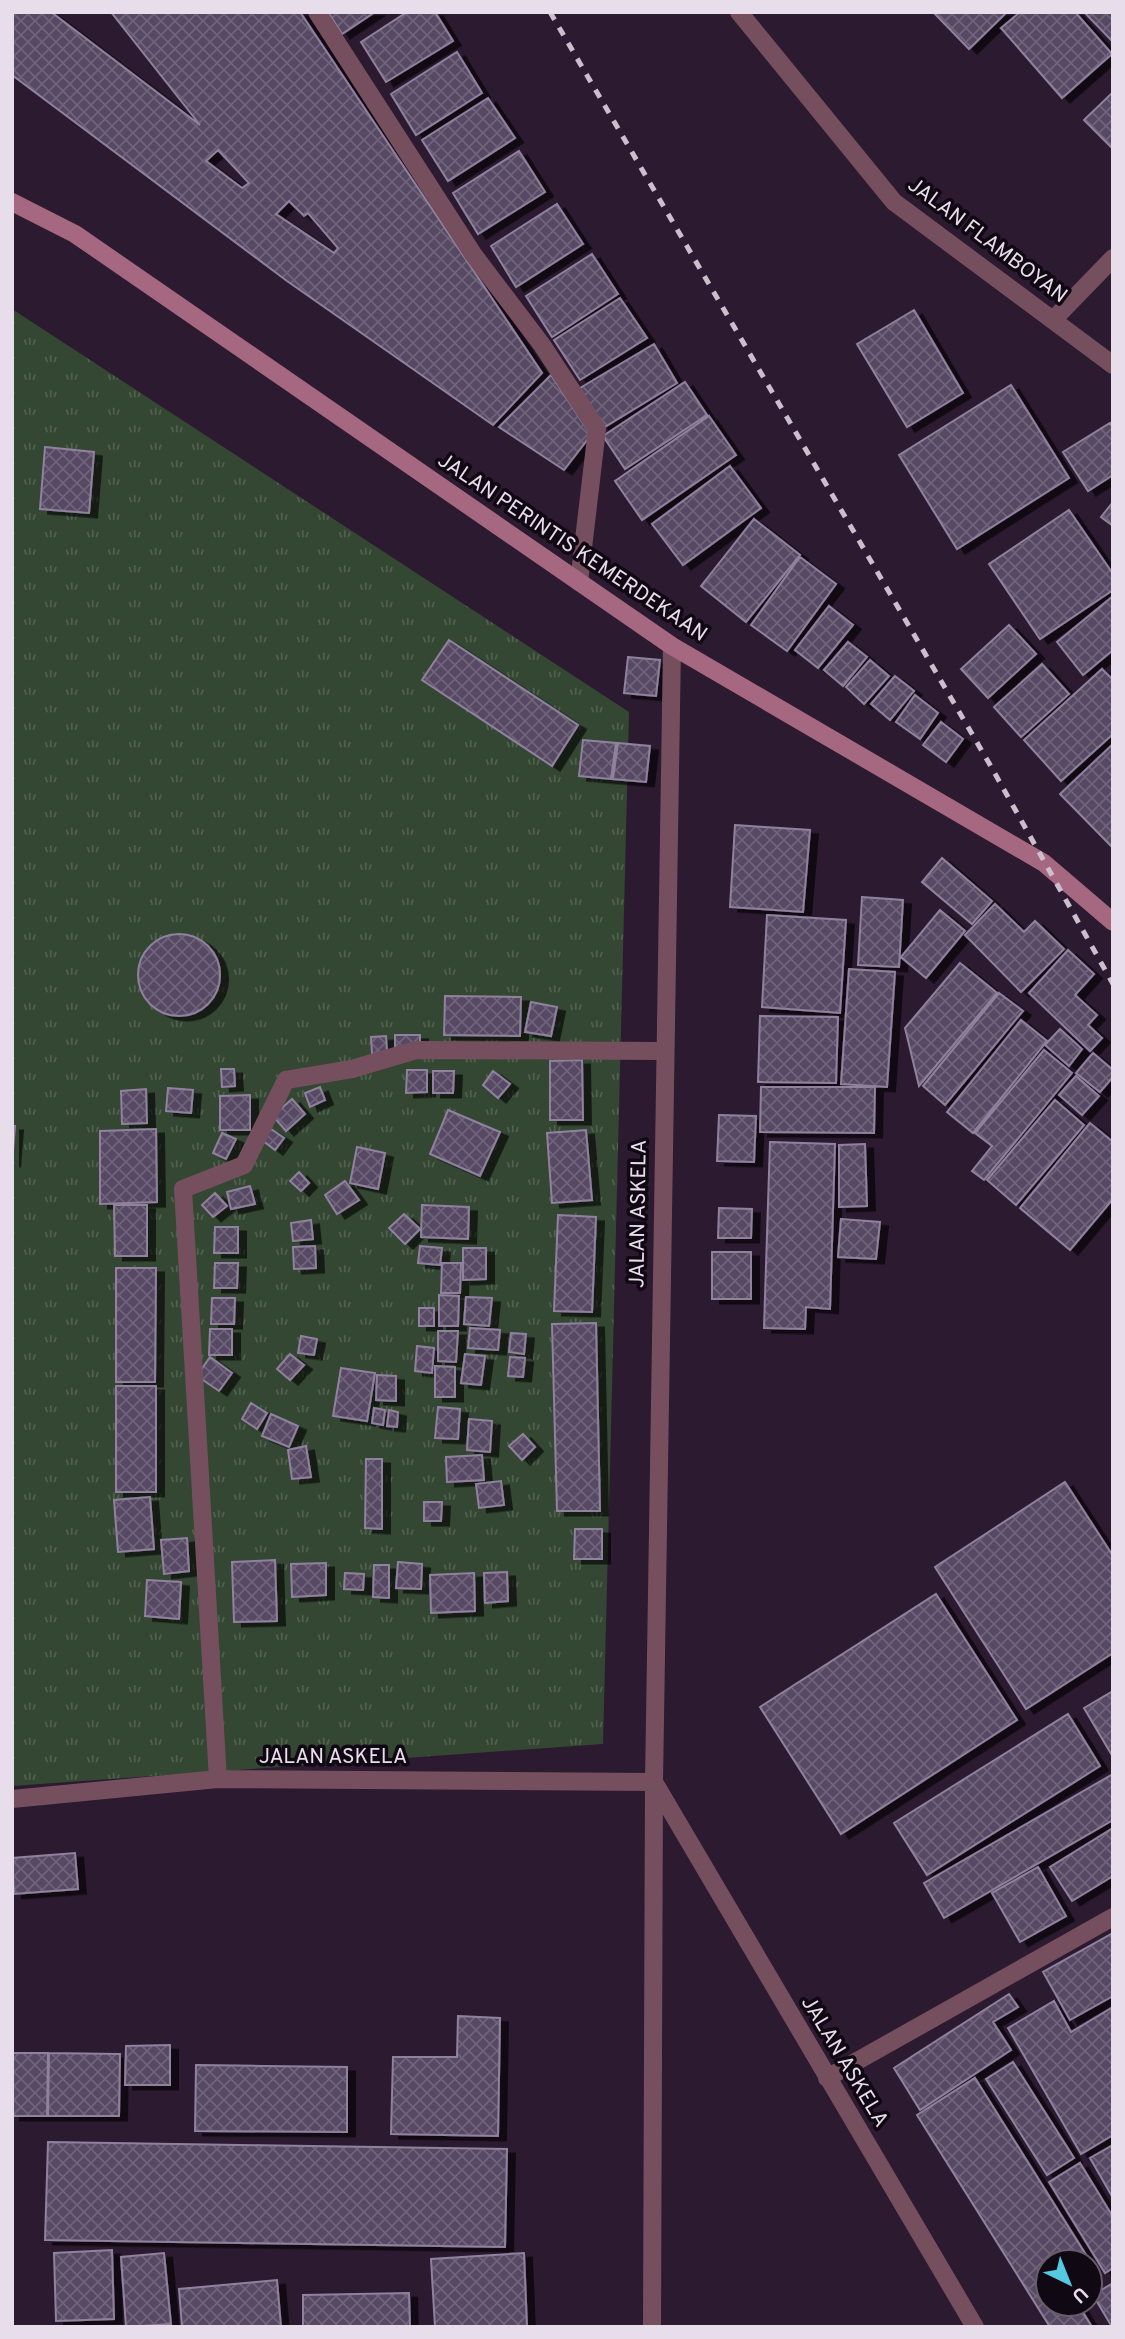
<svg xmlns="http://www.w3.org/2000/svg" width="1125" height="2339" font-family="Overpass,sans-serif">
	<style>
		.grass { fill: url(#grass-tufts) }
		.building { fill: url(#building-cross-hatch); stroke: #90819e; stroke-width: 2; fill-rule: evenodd; filter: url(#shadow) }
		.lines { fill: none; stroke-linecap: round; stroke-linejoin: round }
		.street { stroke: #764f5e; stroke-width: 18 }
		.secondary { stroke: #a66780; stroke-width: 18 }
		.rail { stroke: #cbbfce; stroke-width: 5; stroke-dasharray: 9 9; stroke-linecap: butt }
		.labels { text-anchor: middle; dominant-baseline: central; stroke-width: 7; stroke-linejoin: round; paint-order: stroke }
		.street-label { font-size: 21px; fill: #e8ddeb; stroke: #100812 }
	</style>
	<defs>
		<pattern id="grass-tufts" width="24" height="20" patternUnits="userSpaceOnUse" patternTransform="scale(1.75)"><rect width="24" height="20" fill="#334732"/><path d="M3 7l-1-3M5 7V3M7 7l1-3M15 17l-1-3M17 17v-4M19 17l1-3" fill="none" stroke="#516150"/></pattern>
		<pattern id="building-cross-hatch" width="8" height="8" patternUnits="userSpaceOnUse" patternTransform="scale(1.75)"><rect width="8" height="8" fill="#574963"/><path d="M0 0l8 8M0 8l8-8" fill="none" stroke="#6f637a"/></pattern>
		<filter id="shadow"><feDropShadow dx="8" dy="4.5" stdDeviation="0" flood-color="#0009"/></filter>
	</defs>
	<rect width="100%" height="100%" fill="#2c1a30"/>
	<!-- grass -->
	<path class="grass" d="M 12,309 L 629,712 L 603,1744 L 12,1786 Z"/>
	<!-- building -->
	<path class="building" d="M 12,12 L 51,12 L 200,125 L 111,12 L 300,12 L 542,373 L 493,425 L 287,281 L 12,75 ZM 218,150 L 249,183 L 242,188 L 206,161 ZM 289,201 L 304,216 L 308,213 L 338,248 L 334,253 L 276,214 Z
		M 328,12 L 375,12 L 342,34 Z
		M 407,12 L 435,12 L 453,41 L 386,82 L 361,42 Z
		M 933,12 L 1007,12 L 969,49 Z
		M 1020,12 L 1075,12 L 1112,54 L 1062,98 L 1001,28 Z
		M 1084,12 L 1113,12 L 1113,42 Z
		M 457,52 L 482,93 L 416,135 L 391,94 Z
		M 1113,92 L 1113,149 L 1084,120 Z
		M 488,98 L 515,138 L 448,181 L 422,140 Z
		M 519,151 L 545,192 L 478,234 L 453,193 Z
		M 557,204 L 583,244 L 516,287 L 491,246 Z
		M 592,254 L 618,294 L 552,337 L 526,296 Z
		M 620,298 L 647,338 L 580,380 L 554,340 Z
		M 914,310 L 963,393 L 907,427 L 857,344 Z
		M 654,344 L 677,383 L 603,428 L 580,388 Z
		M 551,375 L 591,435 L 564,470 L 499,427 Z
		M 685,382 L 707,415 L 625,469 L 603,436 Z
		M 1011,385 L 1069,478 L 957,549 L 899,455 Z
		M 709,416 L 736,455 L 642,520 L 615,481 Z
		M 1110,423 L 1113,428 L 1113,475 L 1088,491 L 1063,452 Z
		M 45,447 L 94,452 L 89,513 L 40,509 Z
		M 730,466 L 761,508 L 683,565 L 652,524 Z
		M 1113,502 L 1113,526 L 1101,517 Z
		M 1069,510 L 1113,574 L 1113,590 L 1040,639 L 989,564 Z
		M 754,519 L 800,555 L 746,622 L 701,586 Z
		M 800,557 L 836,584 L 787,651 L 751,625 Z
		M 1113,596 L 1113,650 L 1083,675 L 1057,642 Z
		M 829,606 L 853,625 L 818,668 L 795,650 Z
		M 1009,625 L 1036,654 L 988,698 L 961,669 Z
		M 449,640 L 578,725 L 552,766 L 422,680 Z
		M 848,642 L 867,657 L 843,686 L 824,670 Z
		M 628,657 L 660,660 L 656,696 L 624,693 Z
		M 870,660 L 889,676 L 864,704 L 846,687 Z
		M 1042,664 L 1069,694 L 1021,737 L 994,707 Z
		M 1102,669 L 1113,680 L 1113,734 L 1061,781 L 1024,740 Z
		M 895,676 L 914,691 L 890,720 L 871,704 Z
		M 915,695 L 938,713 L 920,739 L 896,722 Z
		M 941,722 L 963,739 L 946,762 L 923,745 Z
		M 583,740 L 616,743 L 611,779 L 579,776 Z
		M 618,743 L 650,746 L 646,782 L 613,779 Z
		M 1113,744 L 1113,848 L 1060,794 Z
		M 735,825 L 810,830 L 803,912 L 730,907 Z
		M 942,858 L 992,901 L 972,924 L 922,882 Z
		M 862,897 L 903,900 L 899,967 L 858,965 Z
		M 995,904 L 1024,932 L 1035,921 L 1064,949 L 1021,992 L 965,935 Z
		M 940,910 L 965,931 L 926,978 L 901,957 Z
		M 767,915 L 846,920 L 840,1013 L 762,1007 Z
		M138 975a41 41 0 1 1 82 0a41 41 0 1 1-82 0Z
		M 1068,950 L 1094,974 L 1075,995 L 1097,1015 L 1088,1025 L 1102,1038 L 1090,1051 L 1029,993 Z
		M 960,963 L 997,993 L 919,1086 L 905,1028 Z
		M 849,969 L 895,972 L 887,1087 L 841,1084 Z
		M 999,993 L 1023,1011 L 945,1105 L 923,1086 Z
		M 445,996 L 521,997 L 520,1036 L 444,1035 Z
		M 531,1002 L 557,1007 L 551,1036 L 525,1032 Z
		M 760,1016 L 838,1017 L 836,1083 L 758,1082 Z
		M 1021,1020 L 1047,1041 L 973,1133 L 947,1112 Z
		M 1060,1029 L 1082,1049 L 1069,1066 L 1045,1045 Z
		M 395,1035 L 420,1035 L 420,1049 L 395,1049 Z
		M 386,1036 L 387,1053 L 372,1054 L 371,1037 Z
		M 1044,1050 L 1072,1073 L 984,1180 L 972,1171 L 992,1146 L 975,1133 Z
		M 1093,1053 L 1113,1070 L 1113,1077 L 1100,1092 L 1076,1073 Z
		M 582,1060 L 583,1120 L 550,1120 L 550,1061 Z
		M 221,1069 L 234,1069 L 235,1086 L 222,1087 Z
		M 407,1070 L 427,1070 L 427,1092 L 406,1093 Z
		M 433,1071 L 454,1071 L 453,1093 L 433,1093 Z
		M 493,1071 L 510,1084 L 498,1098 L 483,1085 Z
		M 1076,1076 L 1099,1096 L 1082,1115 L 1059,1095 Z
		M 320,1087 L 325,1100 L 310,1107 L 305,1093 Z
		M 761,1087 L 875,1087 L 874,1133 L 760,1132 Z
		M 168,1088 L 193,1090 L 191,1113 L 166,1111 Z
		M 146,1089 L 147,1123 L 122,1124 L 121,1091 Z
		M 250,1095 L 250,1130 L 220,1130 L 220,1096 Z
		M 292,1099 L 305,1114 L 286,1131 L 273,1116 Z
		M 1055,1100 L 1084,1125 L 1016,1205 L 987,1180 Z
		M 448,1110 L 500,1132 L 480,1176 L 430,1154 Z
		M 719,1115 L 756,1116 L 754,1162 L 717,1161 Z
		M 1090,1123 L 1113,1142 L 1113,1199 L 1070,1250 L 1020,1208 Z
		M 12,1126 L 15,1126 L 12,1163 Z
		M 156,1129 L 157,1202 L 100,1204 L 100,1131 Z
		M 271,1129 L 284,1138 L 275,1150 L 262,1140 Z
		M 586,1130 L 592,1200 L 552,1203 L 547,1133 Z
		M 222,1133 L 236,1139 L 226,1159 L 213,1153 Z
		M 770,1142 L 835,1144 L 830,1309 L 806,1307 L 805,1329 L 764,1328 Z
		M 865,1144 L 867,1206 L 839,1207 L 839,1145 Z
		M 357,1147 L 385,1153 L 378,1189 L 350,1183 Z
		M 299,1172 L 309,1183 L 301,1191 L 290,1181 Z
		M 345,1181 L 359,1200 L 337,1214 L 325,1195 Z
		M 250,1186 L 255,1204 L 231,1209 L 227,1192 Z
		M 215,1193 L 227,1206 L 213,1217 L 202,1205 Z
		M 114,1205 L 147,1205 L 147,1256 L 115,1256 Z
		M 422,1205 L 469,1207 L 468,1239 L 421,1237 Z
		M 719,1208 L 752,1209 L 751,1238 L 718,1238 Z
		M 404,1214 L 420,1229 L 405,1244 L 389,1228 Z
		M 558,1215 L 596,1217 L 592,1312 L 554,1311 Z
		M 841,1219 L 880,1222 L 876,1259 L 838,1257 Z
		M 311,1220 L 313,1239 L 293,1241 L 291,1223 Z
		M 215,1227 L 238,1227 L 238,1253 L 214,1253 Z
		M 315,1246 L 316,1268 L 294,1269 L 293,1247 Z
		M 420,1246 L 442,1248 L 440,1265 L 418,1263 Z
		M 463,1248 L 486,1248 L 486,1279 L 463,1280 Z
		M 712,1252 L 751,1252 L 751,1299 L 712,1299 Z
		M 215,1263 L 238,1263 L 237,1288 L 214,1288 Z
		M 442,1263 L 461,1263 L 460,1293 L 441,1293 Z
		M 116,1268 L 156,1268 L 155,1382 L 116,1382 Z
		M 439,1295 L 459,1296 L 458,1326 L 439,1326 Z
		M 466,1297 L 492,1298 L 489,1326 L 464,1324 Z
		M 212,1298 L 235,1298 L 234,1324 L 211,1324 Z
		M 419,1308 L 434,1308 L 434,1326 L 419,1326 Z
		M 596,1323 L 600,1511 L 557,1511 L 552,1324 Z
		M 470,1328 L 500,1330 L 498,1350 L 468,1348 Z
		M 210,1329 L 232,1329 L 232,1355 L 209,1355 Z
		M 438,1331 L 458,1331 L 456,1362 L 438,1361 Z
		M 511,1333 L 526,1334 L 524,1354 L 509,1352 Z
		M 301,1336 L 317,1339 L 314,1355 L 298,1353 Z
		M 417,1346 L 434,1348 L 432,1373 L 415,1371 Z
		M 290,1354 L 304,1365 L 290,1380 L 277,1369 Z
		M 465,1354 L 485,1356 L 481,1385 L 461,1383 Z
		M 210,1357 L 232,1373 L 219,1391 L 197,1376 Z
		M 510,1357 L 525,1358 L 523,1377 L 508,1376 Z
		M 435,1366 L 455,1367 L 455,1397 L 435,1397 Z
		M 341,1368 L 375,1373 L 367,1421 L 333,1416 Z
		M 377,1375 L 396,1376 L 396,1401 L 376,1400 Z
		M 116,1386 L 156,1386 L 156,1492 L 116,1492 Z
		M 251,1403 L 267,1413 L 257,1429 L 242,1419 Z
		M 438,1407 L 460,1409 L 458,1439 L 435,1438 Z
		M 374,1408 L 385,1410 L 383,1425 L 372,1423 Z
		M 389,1410 L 398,1412 L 397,1427 L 387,1426 Z
		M 271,1414 L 298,1426 L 289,1447 L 262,1436 Z
		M 469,1419 L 492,1421 L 490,1452 L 467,1450 Z
		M 523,1434 L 535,1447 L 522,1460 L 509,1446 Z
		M 306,1446 L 311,1477 L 292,1479 L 288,1450 Z
		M 482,1455 L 484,1480 L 447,1482 L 446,1457 Z
		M 366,1459 L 382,1459 L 382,1529 L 365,1528 Z
		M 501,1481 L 504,1505 L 479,1508 L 476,1484 Z
		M 1065,1482 L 1113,1556 L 1113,1653 L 1026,1709 L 935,1567 Z
		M 150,1497 L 154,1549 L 118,1552 L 114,1500 Z
		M 424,1502 L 442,1502 L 441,1521 L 424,1521 Z
		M 575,1529 L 602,1529 L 602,1559 L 574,1559 Z
		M 187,1538 L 189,1571 L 164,1574 L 161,1540 Z
		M 275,1560 L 277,1621 L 234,1622 L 232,1562 Z
		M 398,1562 L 422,1564 L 421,1589 L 396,1588 Z
		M 326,1563 L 326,1595 L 292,1597 L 291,1564 Z
		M 374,1565 L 389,1565 L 389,1598 L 373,1597 Z
		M 507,1572 L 508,1601 L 485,1603 L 484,1573 Z
		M 345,1573 L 364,1574 L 363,1590 L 344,1589 Z
		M 474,1573 L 475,1611 L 431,1613 L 430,1575 Z
		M 147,1580 L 181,1582 L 179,1619 L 145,1616 Z
		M 936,1594 L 1017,1720 L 841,1834 L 760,1707 Z
		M 1113,1691 L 1113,1757 L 1084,1708 Z
		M 1068,1714 L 1100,1766 L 927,1875 L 894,1823 Z
		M 1113,1774 L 1113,1820 L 944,1918 L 924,1883 Z
		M 1113,1828 L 1113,1876 L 1072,1901 L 1050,1867 Z
		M 75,1853 L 78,1889 L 14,1894 L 12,1858 Z
		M 1038,1867 L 1066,1916 L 1020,1942 L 992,1893 Z
		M 1113,1933 L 1113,1996 L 1070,2020 L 1043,1972 Z
		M 1009,1994 L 1018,2007 L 993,2022 L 1011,2050 L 920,2110 L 894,2068 Z
		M 1054,2001 L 1071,2032 L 1113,2007 L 1113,2135 L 1081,2154 L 1008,2028 Z
		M 458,2016 L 500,2018 L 498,2136 L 391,2134 L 393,2057 L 457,2057 Z
		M 170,2045 L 170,2085 L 125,2085 L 126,2046 Z
		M 12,2053 L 48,2053 L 47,2116 L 12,2116 Z
		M 49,2053 L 120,2054 L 119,2116 L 48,2116 Z
		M 1013,2062 L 1074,2158 L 1047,2175 L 986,2079 Z
		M 196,2065 L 347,2067 L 347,2132 L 195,2131 Z
		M 975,2078 L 1093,2266 L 1090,2268 L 1090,2262 L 1048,2262 L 1048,2304 L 1078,2304 L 1092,2327 L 1050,2327 L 917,2115 Z
		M 48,2142 L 507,2149 L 505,2247 L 45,2240 Z
		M 1113,2145 L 1113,2198 L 1090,2158 Z
		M 1080,2163 L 1113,2217 L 1113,2268 L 1105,2273 L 1049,2182 Z
		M 112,2250 L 114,2319 L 56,2321 L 54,2253 Z
		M 164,2253 L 171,2324 L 126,2327 L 121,2257 Z
		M 524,2253 L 527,2327 L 435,2327 L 431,2259 Z
		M 277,2280 L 281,2327 L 182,2327 L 179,2289 Z
		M 1113,2283 L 1113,2327 L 1112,2327 L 1093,2295 Z
		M 409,2293 L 410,2327 L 303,2327 L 303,2295 Z"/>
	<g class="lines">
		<!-- street -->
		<path class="street" d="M 317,12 L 473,254 L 542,345 L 597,429 L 579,582
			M 739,12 L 894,202 L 1113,365
			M 1053,320 L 1113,258
			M 672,646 L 654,1782 L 975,2327
			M 218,1779 L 183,1189 L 244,1165 L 286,1080 L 352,1069 L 416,1050 L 665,1051
			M 12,1799 L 218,1779 L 654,1782 L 652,2327
			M 827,2078 L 1113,1917"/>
		<!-- secondary -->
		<path class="secondary" d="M 12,202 L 75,234 L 672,646 L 1044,863 L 1113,922"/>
		<!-- rail -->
		<path class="rail" d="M 550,12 L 989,763 L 1113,984"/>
	</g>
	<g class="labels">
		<!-- street labels -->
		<g class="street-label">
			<text transform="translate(987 241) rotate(37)">JALAN FLAMBOYAN</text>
			<text transform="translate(572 548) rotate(34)">JALAN PERINTIS KEMERDEKAAN</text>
			<text transform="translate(639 1214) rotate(-89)">JALAN ASKELA</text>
			<text x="333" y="1757">JALAN ASKELA</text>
			<text transform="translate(844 2062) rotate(59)">JALAN ASKELA</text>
		</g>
	</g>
	<!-- border -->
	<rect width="1125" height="2339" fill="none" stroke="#e8ddeb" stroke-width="28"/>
	<!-- north arrow -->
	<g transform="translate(1069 2283) rotate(137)"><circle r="33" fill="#100812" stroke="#665d69" stroke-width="2"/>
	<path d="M0-5L12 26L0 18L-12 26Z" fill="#56c9e1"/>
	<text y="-10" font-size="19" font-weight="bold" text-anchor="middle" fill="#e8ddeb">U</text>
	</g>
</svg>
